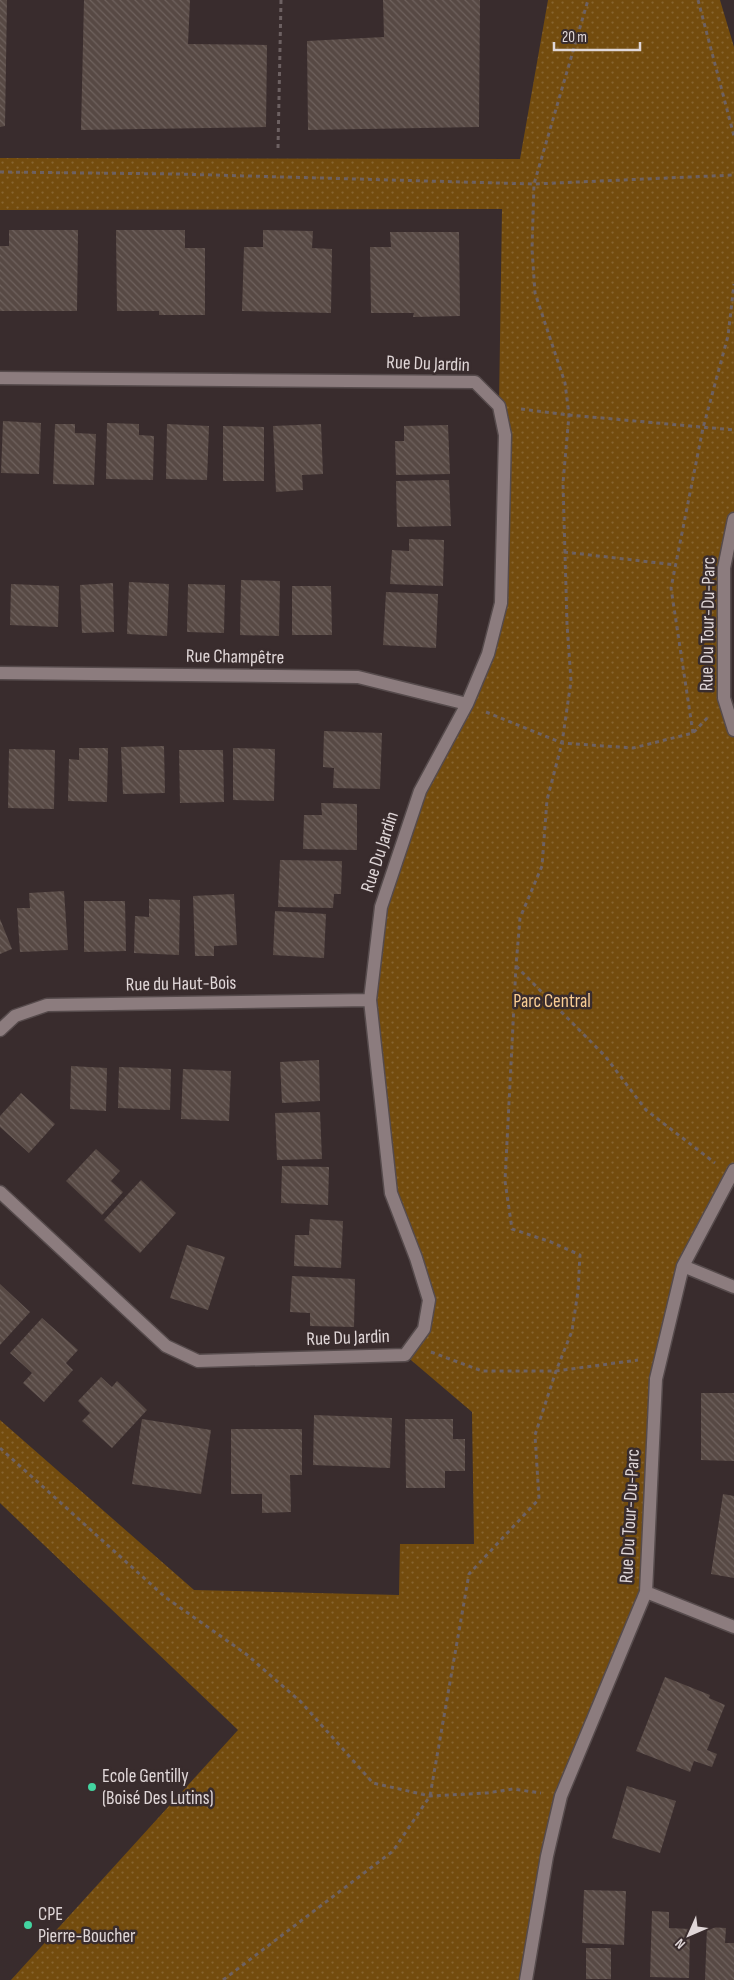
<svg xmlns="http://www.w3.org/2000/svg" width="734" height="1980" font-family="'Sofia Sans Condensed',sans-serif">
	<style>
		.park { fill: url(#park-dots) }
		.building { fill: url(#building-back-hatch) }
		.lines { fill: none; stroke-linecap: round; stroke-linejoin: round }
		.minor-casing { stroke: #564b4c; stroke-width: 15 }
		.path { stroke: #6d6162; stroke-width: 3; stroke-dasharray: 4 4; stroke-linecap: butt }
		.minor { stroke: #8c7c7e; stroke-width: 12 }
		.poi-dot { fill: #43d4a0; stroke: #392c2d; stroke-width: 2 }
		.labels { text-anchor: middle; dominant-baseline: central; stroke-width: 5; stroke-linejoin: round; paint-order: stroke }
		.street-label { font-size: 19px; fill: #e0d7d8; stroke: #392c2d }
		.park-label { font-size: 19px; fill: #face95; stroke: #392c2d }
		.poi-label { font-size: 19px; fill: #e0d7d8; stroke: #392c2d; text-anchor: start }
	</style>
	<defs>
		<pattern id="park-dots" width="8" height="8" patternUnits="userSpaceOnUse" patternTransform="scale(1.25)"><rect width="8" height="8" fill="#734c0e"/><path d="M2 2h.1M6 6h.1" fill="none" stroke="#876530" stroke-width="1.8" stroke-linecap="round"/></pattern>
		<pattern id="building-back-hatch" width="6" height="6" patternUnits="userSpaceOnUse" patternTransform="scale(1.25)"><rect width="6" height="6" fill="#574944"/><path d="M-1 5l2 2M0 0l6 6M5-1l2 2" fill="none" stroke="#6f625e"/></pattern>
	</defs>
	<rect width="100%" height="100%" fill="#392c2d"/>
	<!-- park -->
	<path class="park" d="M 548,0 L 720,0 L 734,47 L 734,519 L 724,568 L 724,698 L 734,730 L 734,1170 L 683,1266 L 656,1379 L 646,1592 L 561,1796 L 526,1980 L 11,1980 L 238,1730 L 0,1503 L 0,1420 L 194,1590 L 399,1595 L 400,1544 L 474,1544 L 472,1412 L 405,1355 L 424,1329 L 429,1300 L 391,1193 L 370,1000 L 381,907 L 420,791 L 467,704 L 501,603 L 499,406 L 502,209 L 0,210 L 0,158 L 520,159 Z"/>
	<!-- building -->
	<path class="building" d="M 0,0 L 7,0 L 5,126 L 0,127 Z
		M 84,0 L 190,0 L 188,44 L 267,45 L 266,127 L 81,130 Z
		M 383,0 L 480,0 L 479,127 L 308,130 L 307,41 L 384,37 Z
		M 9,230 L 78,230 L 77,311 L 0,311 L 0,246 L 9,246 Z
		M 116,230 L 185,230 L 185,248 L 205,248 L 205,315 L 159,315 L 159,311 L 117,311 Z
		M 263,230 L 313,231 L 312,248 L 332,249 L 331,313 L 242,311 L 244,247 L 263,247 Z
		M 390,232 L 459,232 L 460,316 L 413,317 L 414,313 L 371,313 L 370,247 L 391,247 Z
		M 3,421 L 41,423 L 39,474 L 1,473 Z
		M 107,423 L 139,424 L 139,435 L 154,436 L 153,480 L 106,479 Z
		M 55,424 L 75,424 L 75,433 L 96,434 L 94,485 L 53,484 Z
		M 167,424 L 209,426 L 207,480 L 166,479 Z
		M 321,424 L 323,474 L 302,475 L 303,490 L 276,492 L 273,426 Z
		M 448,425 L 450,474 L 396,475 L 395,441 L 404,441 L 404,426 Z
		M 223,426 L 264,427 L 264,481 L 223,481 Z
		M 449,480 L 451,526 L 397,527 L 396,481 Z
		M 409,539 L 444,540 L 443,586 L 390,584 L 392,550 L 409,551 Z
		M 241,580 L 280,581 L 279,636 L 240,635 Z
		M 129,582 L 169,584 L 167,636 L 127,634 Z
		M 113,583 L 114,632 L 82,633 L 80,585 Z
		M 11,584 L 59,586 L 58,627 L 10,625 Z
		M 188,584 L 225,585 L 224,633 L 187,632 Z
		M 292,586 L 331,586 L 332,635 L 292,635 Z
		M 386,592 L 438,594 L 436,648 L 383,645 Z
		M 324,731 L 382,733 L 380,789 L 333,788 L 334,768 L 323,767 Z
		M 164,746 L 165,793 L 123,794 L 121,747 Z
		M 79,748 L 108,748 L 107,802 L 68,801 L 69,759 L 79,760 Z
		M 233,748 L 275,749 L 274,801 L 233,800 Z
		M 9,749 L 55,750 L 54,809 L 8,808 Z
		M 179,750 L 223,750 L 224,802 L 180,803 Z
		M 321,803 L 357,804 L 357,850 L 303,849 L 304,815 L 322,815 Z
		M 280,860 L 342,861 L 341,894 L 334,894 L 333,908 L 278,907 Z
		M 64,891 L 68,950 L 20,952 L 17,908 L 30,908 L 29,893 Z
		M 234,894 L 237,945 L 214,946 L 214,956 L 195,956 L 193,896 Z
		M 149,899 L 180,900 L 179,955 L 134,953 L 135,916 L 149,917 Z
		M 84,901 L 125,901 L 126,951 L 84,952 Z
		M 275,911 L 326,914 L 324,958 L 273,955 Z
		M 0,919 L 12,949 L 0,954 Z
		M 319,1060 L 320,1101 L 282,1103 L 280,1062 Z
		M 71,1066 L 107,1068 L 106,1111 L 70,1109 Z
		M 119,1067 L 171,1069 L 170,1110 L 118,1108 Z
		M 183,1069 L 231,1071 L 229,1121 L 181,1119 Z
		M 21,1093 L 55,1124 L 29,1153 L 0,1127 L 0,1116 Z
		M 320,1112 L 322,1159 L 277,1160 L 275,1113 Z
		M 96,1149 L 120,1171 L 111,1181 L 123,1192 L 102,1215 L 66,1181 Z
		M 282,1166 L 329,1167 L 328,1205 L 281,1203 Z
		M 141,1180 L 176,1213 L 140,1253 L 104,1220 Z
		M 310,1219 L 343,1221 L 341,1268 L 294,1266 L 295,1235 L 309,1235 Z
		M 187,1245 L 225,1257 L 208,1310 L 170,1298 Z
		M 292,1276 L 355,1279 L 354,1327 L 310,1326 L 310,1313 L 290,1312 Z
		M 0,1284 L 30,1312 L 0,1345 Z
		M 42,1318 L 78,1350 L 66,1363 L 73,1370 L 44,1402 L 23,1383 L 32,1373 L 10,1353 Z
		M 101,1377 L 112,1387 L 117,1381 L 147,1410 L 112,1448 L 82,1421 L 90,1413 L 78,1401 Z
		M 701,1393 L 734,1393 L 734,1461 L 701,1460 Z
		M 314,1415 L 392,1418 L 390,1468 L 313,1465 Z
		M 142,1419 L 211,1430 L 201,1494 L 132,1484 Z
		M 405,1419 L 453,1419 L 453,1439 L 465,1439 L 465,1471 L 445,1471 L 445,1488 L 406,1488 Z
		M 231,1429 L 302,1429 L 302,1475 L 290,1475 L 291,1512 L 262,1513 L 262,1494 L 231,1494 Z
		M 723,1494 L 734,1496 L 734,1578 L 711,1574 Z
		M 665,1677 L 710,1695 L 709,1698 L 725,1705 L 707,1750 L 717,1754 L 712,1767 L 694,1761 L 690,1772 L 636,1751 Z
		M 627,1786 L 676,1801 L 660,1853 L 612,1838 Z
		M 584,1890 L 626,1891 L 624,1945 L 582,1943 Z
		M 652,1911 L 669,1912 L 669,1928 L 690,1929 L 689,1978 L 650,1977 Z
		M 707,1927 L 726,1928 L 725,1943 L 734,1943 L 734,1980 L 705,1980 Z
		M 586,1948 L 611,1948 L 611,1979 L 586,1979 Z"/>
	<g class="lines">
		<defs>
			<path id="minor" d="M 0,378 L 475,382 L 499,406 L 505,435 L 501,603 L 488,654 L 467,704 L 420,791 L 381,907 L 370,1000 L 391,1193 L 416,1258 L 429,1300 L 424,1329 L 405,1355 L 198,1361 L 166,1346 L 0,1192
				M 734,519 L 724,568 L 724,698 L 734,730
				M 0,673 L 358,677 L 467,704
				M 0,1030 L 15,1016 L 47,1005 L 370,1000
				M 683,1266 L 734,1287
				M 646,1592 L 734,1627
				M 526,1980 L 547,1856 L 561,1796 L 646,1592 L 656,1379 L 683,1266 L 734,1170"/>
		</defs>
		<!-- minor casing -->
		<use href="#minor" class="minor-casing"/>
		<!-- path -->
		<path class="path" d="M 698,0 L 734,136
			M 278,148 L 281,0
			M 0,172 L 177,174 L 534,184 L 734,175
			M 521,409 L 569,415 L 734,430
			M 564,552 L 676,565
			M 486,712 L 562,743 L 633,748 L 693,733 L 709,716
			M 693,733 L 671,588 L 703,428 L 728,336 L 734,284
			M 516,966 L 605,1056 L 646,1110 L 715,1163
			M 431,1352 L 482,1371 L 556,1371 L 638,1360
			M 0,1448 L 165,1597 L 246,1654 L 301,1702 L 373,1783 L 430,1796 L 487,1793 L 513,1789 L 541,1793
			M 223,1980 L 393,1851 L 430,1796 L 469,1574 L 539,1499 L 535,1435 L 556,1371 L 572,1331 L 578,1291 L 580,1255 L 551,1242 L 512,1229 L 505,1181 L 516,966 L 520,918 L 542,866 L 547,800 L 562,743 L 571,681 L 567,624 L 563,483 L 569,415 L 565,383 L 535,293 L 532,249 L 534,184 L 588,0"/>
		<!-- minor -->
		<use href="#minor" class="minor"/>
	</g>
	<!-- markers -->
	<g class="poi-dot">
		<circle cx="92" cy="1787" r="5"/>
		<circle cx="28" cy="1925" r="5"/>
	</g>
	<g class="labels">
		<!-- street labels -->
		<g class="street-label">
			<text transform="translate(428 364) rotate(2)">Rue Du Jardin</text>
			<text transform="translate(708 624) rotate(-89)">Rue Du Tour-Du-Parc</text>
			<text transform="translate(235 657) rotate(1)">Rue Champêtre</text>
			<text transform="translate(380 852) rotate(-72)">Rue Du Jardin</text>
			<text transform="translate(181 984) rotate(-1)">Rue du Haut-Bois</text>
			<text transform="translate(348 1338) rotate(-2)">Rue Du Jardin</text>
			<text transform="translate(630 1516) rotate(-87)">Rue Du Tour-Du-Parc</text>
		</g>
		<!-- park labels -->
		<g class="park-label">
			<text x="552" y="1001">Parc Central</text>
		</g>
		<!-- poi labels -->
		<g class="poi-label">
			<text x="102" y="1776">Ecole Gentilly<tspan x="102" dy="22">(Boisé Des Lutins)</tspan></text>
			<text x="38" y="1914">CPE<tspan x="38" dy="22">Pierre-Boucher</tspan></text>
		</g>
	</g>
	<!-- north arrow -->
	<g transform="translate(689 1935) rotate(225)" stroke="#392c2d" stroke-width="4" paint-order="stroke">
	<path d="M0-4L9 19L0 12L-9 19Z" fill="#e0d7d8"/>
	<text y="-8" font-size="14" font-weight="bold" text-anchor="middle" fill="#e0d7d8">N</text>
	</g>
	<!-- scale -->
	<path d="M554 42v8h86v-8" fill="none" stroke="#e0d7d8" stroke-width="2.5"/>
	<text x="562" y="42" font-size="15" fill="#e0d7d8" stroke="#392c2d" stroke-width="4" paint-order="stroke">20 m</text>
</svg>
